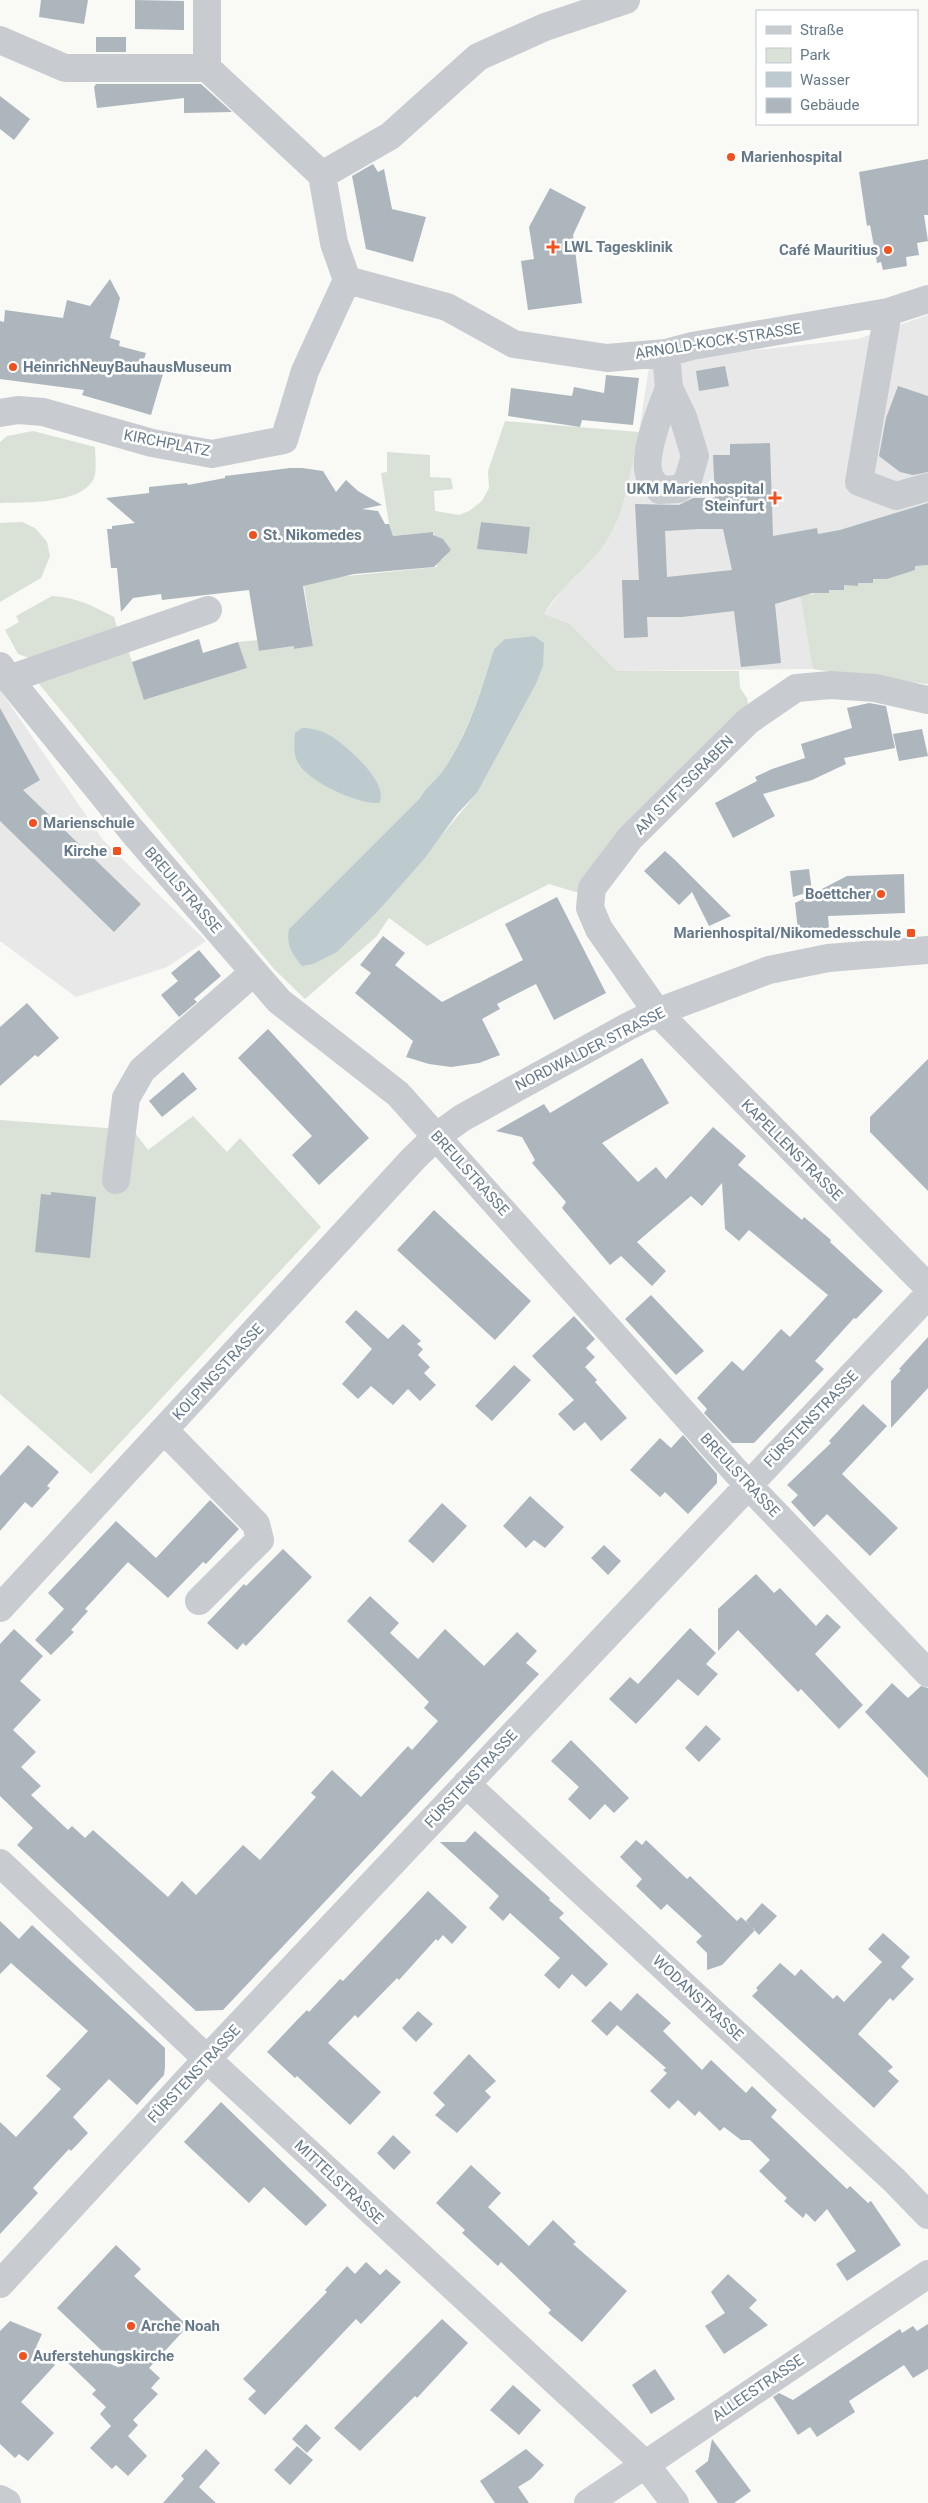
<svg xmlns="http://www.w3.org/2000/svg" width="928" height="2503" font-family="Roboto,sans-serif">
	<style>
		.built { fill: #e7e8e7 }
		.green { fill: #dae1d7; fill-rule: evenodd }
		.water { fill: #bdcace }
		.building { fill: #acb6bc; fill-rule: evenodd }
		.lines { fill: none; stroke-linecap: round; stroke-linejoin: round }
		.minor { stroke: #c8ccd0; stroke-width: 28 }
		.poi-dot { fill: #f2511d; stroke: #fff; stroke-width: 2 }
		.labels { text-anchor: middle; dominant-baseline: central; stroke-width: 5; stroke-linejoin: round; paint-order: stroke }
		.poi-label { font-size: 15px; font-weight: bold; fill: #65798a; stroke: #fff; text-anchor: start }
		.street-label { font-size: 15px; fill: #65798a; stroke: #fff }
	</style>
	<rect width="100%" height="100%" fill="#f9f9f6"/>
	<!-- built -->
	<path class="built" d="M 928,315 L 928,684 L 813,669 L 617,671 L 570,624 L 544,614 L 563,589 L 588,564 L 605,544 L 615,526 L 639,432 L 650,361 L 858,339 Z
		M 0,690 L 103,840 L 206,941 L 167,967 L 76,997 L 0,941 Z"/>
	<!-- green -->
	<path class="green" d="M 505,421 L 639,432 C 630,468 626,514 604,545 C 586,570 560,587 544,614 L 570,624 L 617,671 L 739,671 L 740,688 L 747,698 L 748,704 L 579,893 L 549,884 L 427,946 L 389,918 L 376,937 L 305,999 L 274,969 L 35,679 L 128,650 L 145,700 L 246,668 L 238,642 L 258,640 L 260,651 L 294,646 L 294,649 L 313,646 L 304,585 L 308,585 L 308,580 L 437,567 L 436,562 L 443,559 L 447,553 C 448,543 444,537 434,537 L 433,532 L 393,536 L 389,524 L 381,473 L 387,472 L 387,452 L 430,455 L 430,477 L 451,478 L 453,489 L 434,491 L 435,511 L 459,515 L 469,511 L 482,501 L 489,488 L 488,471 ZM 481,522 L 530,527 L 527,554 L 478,549 ZM 534,636 L 543,665 L 536,684 L 477,793 L 379,910 L 289,929 L 420,798 C 426,787 435,781 442,772 C 467,735 481,691 494,649 L 505,639 Z
		M 33,431 L 95,447 C 95,455 97,470 94,478 C 82,505 25,502 0,503 L 0,442 L 7,436 Z
		M 22,522 L 35,528 L 47,542 L 50,556 L 41,578 L 0,602 L 0,523 Z
		M 928,565 L 928,684 L 813,669 L 800,593 L 814,595 L 815,591 L 829,593 L 830,588 L 844,585 L 858,586 L 858,583 C 873,579 887,578 901,575 L 901,571 L 915,571 L 915,566 Z
		M 52,596 C 76,597 93,606 114,617 L 118,631 L 29,658 L 18,654 L 5,630 L 19,622 L 16,616 Z
		M 193,1116 L 227,1152 L 240,1138 L 321,1227 L 91,1474 L 0,1394 L 0,1120 L 133,1130 L 148,1150 Z"/>
	<!-- water -->
	<path class="water" d="M 534,636 L 544,643 L 543,666 L 536,684 L 477,793 L 457,814 L 424,859 L 379,910 L 337,952 L 313,964 L 302,966 C 292,954 286,945 289,929 L 420,798 C 426,787 435,781 442,772 C 468,735 481,691 494,649 L 505,639 Z
		M 302,728 C 312,728 320,730 329,735 C 344,743 391,784 379,803 C 358,804 314,784 301,767 C 293,758 294,745 295,733 Z"/>
	<!-- building -->
	<path class="building" d="M 41,0 L 88,0 L 84,24 L 39,17 Z
		M 135,0 L 184,1 L 184,30 L 135,29 Z
		M 96,37 L 126,37 L 126,52 L 96,52 Z
		M 96,84 L 201,84 L 232,112 L 184,113 L 184,98 L 97,108 L 94,87 Z
		M 0,96 L 30,119 L 14,140 L 0,129 Z
		M 928,159 L 928,215 L 924,215 L 928,241 L 917,243 L 919,255 L 906,257 L 907,266 L 883,270 L 881,262 L 877,263 L 870,225 L 867,226 L 859,172 Z
		M 373,164 L 378,172 L 384,169 L 392,209 L 426,217 L 413,262 L 366,249 L 352,176 Z
		M 550,188 L 586,207 L 573,235 L 582,303 L 528,310 L 521,261 L 534,259 L 529,227 Z
		M 110,279 L 120,298 L 110,338 L 120,341 L 119,346 L 146,353 L 143,362 L 159,366 L 163,374 L 151,415 L 82,395 L 84,390 L 0,379 L 0,321 L 4,322 L 5,310 L 63,318 L 67,300 L 90,306 Z
		M 725,366 L 729,386 L 699,391 L 696,371 Z
		M 606,375 L 639,378 L 633,425 L 582,420 L 580,427 L 508,416 L 511,388 L 572,396 L 574,387 L 604,393 Z
		M 898,386 L 928,396 L 928,472 L 913,475 L 900,472 L 879,456 L 886,418 Z
		M 770,443 L 773,536 L 817,528 L 818,534 L 840,530 L 928,503 L 928,565 L 915,566 L 915,570 L 887,579 L 873,579 L 873,583 L 858,583 L 858,586 L 844,585 L 844,590 L 829,590 L 829,593 L 812,593 L 775,604 L 781,663 L 741,667 L 734,611 L 682,617 L 647,617 L 648,637 L 624,638 L 622,580 L 639,580 L 635,504 L 679,505 L 693,498 L 715,498 L 713,455 L 730,455 L 730,444 ZM 698,529 L 723,529 L 732,570 L 667,577 L 665,531 Z
		M 290,468 L 302,468 L 323,471 L 336,492 L 346,480 L 358,491 L 382,505 L 362,509 L 378,511 L 385,524 L 389,524 L 393,536 L 433,532 L 433,535 L 443,539 L 451,550 L 434,567 L 354,574 L 303,586 L 313,646 L 294,649 L 294,646 L 259,651 L 249,590 L 162,600 L 161,594 L 133,598 L 121,612 L 117,568 L 111,568 L 107,529 L 112,529 L 112,526 L 135,523 L 106,498 L 149,493 L 149,487 L 187,483 L 188,485 L 225,478 L 225,476 Z
		M 481,522 L 530,527 L 527,554 L 477,549 Z
		M 199,639 L 203,653 L 238,642 L 247,668 L 144,700 L 132,662 Z
		M 869,703 L 886,706 L 895,748 L 844,758 L 846,764 L 812,780 L 763,794 L 775,816 L 733,838 L 715,803 L 757,781 L 755,777 L 772,769 L 805,758 L 801,744 L 852,728 L 847,708 Z
		M 0,708 L 40,780 L 23,790 L 141,904 L 114,932 L 0,821 Z
		M 922,729 L 928,756 L 899,761 L 893,734 Z
		M 665,851 L 675,860 L 731,916 L 709,926 L 692,892 L 679,905 L 644,871 Z
		M 809,869 L 812,891 L 793,897 L 790,871 Z
		M 904,874 L 905,913 L 828,916 L 829,928 L 798,931 L 795,903 L 847,876 Z
		M 557,897 L 606,993 L 554,1020 L 536,984 L 497,1004 L 500,1009 L 482,1019 L 500,1055 L 479,1063 L 451,1067 L 429,1064 L 406,1057 L 413,1041 L 355,993 L 371,973 L 360,965 L 383,936 L 405,953 L 395,965 L 442,1002 L 523,960 L 505,924 Z
		M 199,950 L 221,976 L 194,999 L 197,1002 L 179,1017 L 161,995 L 178,981 L 171,973 Z
		M 27,1003 L 59,1038 L 38,1057 L 35,1055 L 0,1086 L 0,1027 Z
		M 268,1029 L 369,1138 L 319,1185 L 292,1155 L 312,1136 L 238,1058 Z
		M 642,1058 L 669,1103 L 602,1143 L 638,1182 L 656,1167 L 666,1179 L 713,1127 L 746,1156 L 738,1165 L 802,1220 L 804,1217 L 831,1240 L 830,1242 L 883,1291 L 856,1319 L 854,1318 L 815,1361 L 824,1369 L 754,1443 L 732,1443 L 704,1413 L 707,1409 L 697,1398 L 732,1361 L 743,1371 L 781,1329 L 790,1337 L 828,1295 L 749,1230 L 739,1241 L 725,1229 L 722,1183 L 702,1206 L 691,1196 L 637,1242 L 666,1271 L 652,1286 L 621,1256 L 610,1265 L 562,1208 L 566,1202 L 532,1163 L 535,1160 L 522,1137 L 496,1131 L 544,1104 L 550,1113 Z
		M 928,1059 L 928,1191 L 870,1132 L 870,1117 Z
		M 183,1072 L 197,1089 L 162,1117 L 149,1101 Z
		M 51,1192 L 96,1197 L 90,1258 L 35,1252 L 41,1194 L 51,1195 Z
		M 434,1210 L 531,1301 L 495,1340 L 397,1250 Z
		M 651,1295 L 704,1351 L 676,1375 L 625,1319 Z
		M 356,1310 L 388,1339 L 403,1324 L 421,1341 L 417,1344 L 423,1349 L 418,1355 L 430,1367 L 424,1373 L 436,1385 L 420,1401 L 408,1389 L 393,1405 L 371,1386 L 358,1399 L 342,1384 L 372,1349 L 345,1322 Z
		M 574,1316 L 595,1339 L 586,1348 L 595,1357 L 585,1367 L 597,1380 L 595,1382 L 627,1418 L 601,1441 L 585,1422 L 574,1431 L 558,1414 L 574,1400 L 532,1356 Z
		M 928,1337 L 928,1388 L 891,1428 L 891,1381 L 901,1370 L 899,1369 Z
		M 514,1365 L 531,1380 L 492,1421 L 475,1406 Z
		M 863,1404 L 887,1426 L 842,1474 L 898,1528 L 870,1556 L 827,1514 L 814,1527 L 791,1502 L 798,1495 L 787,1485 L 831,1443 L 829,1441 Z
		M 683,1435 L 717,1474 L 717,1483 L 688,1514 L 665,1492 L 660,1497 L 630,1470 L 660,1438 L 671,1448 Z
		M 28,1445 L 59,1472 L 47,1486 L 50,1488 L 32,1508 L 25,1502 L 0,1531 L 0,1476 Z
		M 530,1496 L 564,1527 L 545,1548 L 534,1540 L 526,1548 L 503,1526 Z
		M 210,1500 L 239,1529 L 206,1564 L 203,1562 L 168,1598 L 128,1562 L 85,1609 L 88,1611 L 71,1630 L 74,1632 L 51,1655 L 35,1640 L 64,1609 L 48,1593 L 116,1521 L 156,1558 Z
		M 442,1503 L 467,1526 L 433,1563 L 408,1541 Z
		M 604,1545 L 621,1561 L 608,1575 L 591,1558 Z
		M 283,1549 L 312,1577 L 246,1646 L 243,1643 L 237,1650 L 207,1623 L 244,1584 L 246,1586 Z
		M 756,1574 L 774,1593 L 780,1588 L 816,1626 L 827,1614 L 841,1627 L 815,1654 L 863,1705 L 839,1729 L 801,1689 L 798,1692 L 738,1630 L 718,1651 L 718,1609 Z
		M 370,1596 L 399,1623 L 390,1633 L 418,1659 L 445,1629 L 484,1666 L 517,1632 L 537,1651 L 526,1663 L 539,1674 L 223,2010 L 196,2011 L 17,1845 L 33,1828 L 0,1796 L 0,1644 L 14,1629 L 43,1656 L 20,1681 L 41,1700 L 13,1730 L 36,1752 L 21,1767 L 41,1786 L 31,1795 L 68,1830 L 72,1826 L 85,1838 L 93,1830 L 168,1897 L 182,1881 L 196,1895 L 243,1845 L 260,1860 L 316,1797 L 311,1793 L 332,1770 L 361,1797 L 408,1746 L 412,1750 L 438,1721 L 424,1708 L 429,1702 L 347,1621 Z
		M 690,1628 L 716,1653 L 706,1664 L 718,1674 L 698,1696 L 678,1679 L 636,1724 L 609,1699 L 630,1677 L 638,1684 Z
		M 892,1683 L 908,1698 L 921,1686 L 928,1688 L 928,1778 L 865,1712 Z
		M 706,1725 L 721,1739 L 699,1762 L 685,1748 Z
		M 571,1740 L 629,1798 L 614,1813 L 605,1804 L 590,1820 L 568,1799 L 579,1787 L 551,1761 Z
		M 475,1831 L 550,1898 L 549,1900 L 564,1913 L 559,1918 L 608,1964 L 586,1987 L 572,1974 L 559,1989 L 544,1975 L 560,1958 L 510,1913 L 503,1921 L 489,1908 L 499,1896 L 440,1842 L 465,1842 Z
		M 636,1840 L 642,1845 L 646,1840 L 687,1879 L 690,1876 L 737,1921 L 741,1917 L 755,1930 L 722,1965 L 707,1970 L 707,1953 L 696,1942 L 702,1936 L 667,1904 L 661,1910 L 636,1886 L 642,1879 L 620,1857 Z
		M 428,1891 L 467,1927 L 452,1944 L 443,1935 L 438,1941 L 436,1939 L 399,1980 L 397,1978 L 358,2018 L 355,2015 L 328,2043 L 381,2092 L 350,2125 L 297,2076 L 295,2078 L 267,2052 L 298,2019 L 307,2010 L 309,2012 L 340,1979 L 343,1981 Z
		M 762,1903 L 777,1916 L 759,1935 L 746,1921 Z
		M 0,1921 L 19,1939 L 32,1925 L 165,2048 L 165,2067 L 164,2075 L 137,2105 L 109,2079 L 73,2117 L 88,2133 L 71,2151 L 69,2149 L 33,2188 L 38,2193 L 0,2234 L 0,2122 L 16,2137 L 61,2089 L 46,2076 L 88,2031 L 11,1963 L 0,1974 Z
		M 883,1933 L 910,1957 L 901,1967 L 914,1979 L 893,2001 L 890,1998 L 858,2034 L 893,2067 L 888,2071 L 899,2081 L 874,2108 L 752,1996 L 758,1990 L 756,1988 L 780,1963 L 795,1976 L 801,1969 L 833,1999 L 837,1995 L 844,2002 L 882,1962 L 868,1949 Z
		M 637,1993 L 671,2023 L 663,2031 L 702,2070 L 711,2060 L 746,2093 L 752,2086 L 777,2110 L 771,2117 L 847,2189 L 850,2186 L 868,2203 L 871,2201 L 901,2245 L 847,2281 L 836,2264 L 856,2251 L 827,2209 L 815,2222 L 806,2213 L 803,2218 L 784,2201 L 787,2198 L 759,2171 L 770,2160 L 750,2140 L 741,2140 L 724,2127 L 720,2131 L 699,2111 L 695,2116 L 678,2100 L 669,2109 L 650,2091 L 667,2073 L 663,2070 L 666,2068 L 617,2025 L 607,2036 L 591,2021 L 610,2001 L 621,2011 Z
		M 418,2011 L 433,2024 L 416,2042 L 402,2028 Z
		M 469,2054 L 496,2081 L 485,2091 L 491,2097 L 457,2133 L 435,2115 L 445,2105 L 433,2093 Z
		M 221,2102 L 327,2205 L 306,2226 L 264,2187 L 249,2203 L 184,2142 Z
		M 393,2135 L 411,2152 L 394,2170 L 377,2153 Z
		M 471,2165 L 501,2193 L 488,2207 L 529,2246 L 553,2220 L 576,2242 L 573,2244 L 627,2291 L 582,2342 L 548,2313 L 551,2310 L 501,2262 L 498,2266 L 462,2233 L 465,2230 L 436,2203 Z
		M 116,2245 L 141,2269 L 134,2276 L 188,2326 L 149,2368 L 160,2378 L 151,2388 L 158,2394 L 133,2420 L 138,2425 L 128,2436 L 147,2456 L 128,2476 L 116,2465 L 112,2469 L 90,2448 L 111,2426 L 100,2414 L 106,2407 L 92,2394 L 96,2390 L 68,2363 L 80,2351 L 120,2368 L 57,2308 Z
		M 366,2262 L 380,2275 L 386,2269 L 401,2282 L 361,2324 L 356,2319 L 265,2415 L 248,2399 L 256,2391 L 243,2379 L 327,2292 L 325,2290 L 347,2266 L 355,2274 Z
		M 728,2274 L 757,2300 L 749,2308 L 768,2325 L 724,2354 L 705,2326 L 725,2313 L 711,2292 Z
		M 442,2319 L 468,2343 L 417,2398 L 415,2396 L 360,2451 L 334,2428 Z
		M 10,2321 L 42,2334 L 36,2347 L 55,2365 L 21,2402 L 54,2433 L 28,2461 L 19,2454 L 15,2458 L 0,2444 L 0,2331 Z
		M 928,2324 L 928,2369 L 913,2378 L 904,2365 L 849,2401 L 855,2412 L 817,2437 L 810,2427 L 798,2435 L 773,2397 L 779,2393 L 793,2400 L 900,2329 L 902,2333 L 913,2326 L 917,2331 Z
		M 655,2369 L 675,2399 L 651,2414 L 632,2385 Z
		M 513,2385 L 541,2410 L 519,2435 L 490,2410 Z
		M 306,2424 L 321,2438 L 307,2453 L 292,2439 Z
		M 712,2439 L 751,2491 L 734,2503 L 718,2503 L 695,2471 L 708,2461 Z
		M 297,2446 L 313,2460 L 290,2485 L 274,2470 Z
		M 206,2449 L 220,2463 L 199,2487 L 216,2503 L 163,2503 L 184,2479 L 181,2476 Z
		M 526,2449 L 544,2465 L 531,2479 L 518,2487 L 529,2503 L 495,2503 L 480,2481 Z"/>
	<g class="lines">
		<!-- minor -->
		<path class="minor" d="M 207,0 L 207,68 L 322,175 L 334,243 L 347,280
			M 0,40 L 65,68 L 207,68
			M 322,175 L 390,136 L 478,57 L 545,27 L 626,0
			M 347,280 L 447,307 L 514,344 L 607,358 L 666,353 L 692,346 L 888,312 L 928,299
			M 888,312 L 859,482 L 896,496 L 928,487
			M 666,353 L 669,388 L 683,417 L 695,456 L 687,483 L 678,489 L 660,490 C 657,486 652,482 650,477 C 641,457 661,409 669,388
			M 0,413 L 18,410 L 43,412 L 152,443 L 212,454 L 284,440 L 305,371 L 347,280
			M 0,666 L 9,679 L 133,832 L 279,1001 L 398,1094 L 748,1485 L 928,1673
			M 9,679 L 208,610
			M 928,700 L 875,688 L 831,685 L 796,688 L 748,721 L 630,838 L 592,888 L 590,908 L 599,929 L 657,1012 L 928,1287
			M 116,1180 L 126,1098 L 142,1070 L 254,972
			M 164,1430 L 256,1524 L 260,1540 L 199,1601
			M 0,1608 L 414,1158 L 437,1136 L 462,1118 L 627,1027 L 657,1012 L 769,970 L 828,958 L 928,950
			M 466,1784 L 894,2180 L 928,2215
			M 0,1863 L 207,2059 L 645,2464 L 675,2503
			M 0,2284 L 207,2059 L 928,1295
			M 0,2499 L 7,2503
			M 588,2503 L 928,2274"/>
	</g>
	<!-- markers -->
	<g class="poi-dot">
		<circle cx="731" cy="157" r="5"/>
		<path d="M550.5 239.5h5v5h5v5h-5v5h-5v-5h-5v-5h5z"/>
		<circle cx="888" cy="250" r="5"/>
		<circle cx="13" cy="367" r="5"/>
		<path d="M772.5 490.5h5v5h5v5h-5v5h-5v-5h-5v-5h5z"/>
		<circle cx="253" cy="535" r="5"/>
		<circle cx="33" cy="823" r="5"/>
		<rect x="112" y="846" width="10" height="10" rx="2.5"/>
		<circle cx="881" cy="894" r="5"/>
		<rect x="906" y="928" width="10" height="10" rx="2.5"/>
		<circle cx="131" cy="2326" r="5"/>
		<circle cx="23" cy="2356" r="5"/>
	</g>
	<g class="labels">
		<!-- poi labels -->
		<g class="poi-label">
			<text x="741" y="157">Marienhospital</text>
			<text x="564" y="247">LWL Tagesklinik</text>
			<text x="878" y="250" text-anchor="end">Café Mauritius</text>
			<text x="23" y="367">HeinrichNeuyBauhausMuseum</text>
			<text x="764" y="489" text-anchor="end">UKM Marienhospital<tspan x="764" dy="17">Steinfurt</tspan></text>
			<text x="263" y="535">St. Nikomedes</text>
			<text x="43" y="823">Marienschule</text>
			<text x="107" y="851" text-anchor="end">Kirche</text>
			<text x="871" y="894" text-anchor="end">Boettcher</text>
			<text x="901" y="933" text-anchor="end">Marienhospital/Nikomedesschule</text>
			<text x="141" y="2326">Arche Noah</text>
			<text x="33" y="2356">Auferstehungskirche</text>
		</g>
		<!-- street labels -->
		<g class="street-label">
			<text transform="translate(718 341) rotate(-9)">ARNOLD-KOCK-STRASSE</text>
			<text transform="translate(167 443) rotate(11)">KIRCHPLATZ</text>
			<text transform="translate(684 785) rotate(-45)">AM STIFTSGRABEN</text>
			<text transform="translate(183 890) rotate(49)">BREULSTRASSE</text>
			<text transform="translate(590 1049) rotate(-27)">NORDWALDER STRASSE</text>
			<text transform="translate(792 1150) rotate(45)">KAPELLENSTRASSE</text>
			<text transform="translate(470 1173) rotate(48)">BREULSTRASSE</text>
			<text transform="translate(218 1372) rotate(-47)">KOLPINGSTRASSE</text>
			<text transform="translate(811 1419) rotate(-46)">FÜRSTENSTRASSE</text>
			<text transform="translate(740 1475) rotate(47)">BREULSTRASSE</text>
			<text transform="translate(471 1779) rotate(-47)">FÜRSTENSTRASSE</text>
			<text transform="translate(698 1998) rotate(43)">WODANSTRASSE</text>
			<text transform="translate(194 2074) rotate(-47)">FÜRSTENSTRASSE</text>
			<text transform="translate(339 2182) rotate(43)">MITTELSTRASSE</text>
			<text transform="translate(758 2388) rotate(-34)">ALLEESTRASSE</text>
		</g>
	</g>
	<!-- legend -->
	<rect x="756" y="10" width="162" height="115" fill="#ffffff" stroke="#c1c9d0"/>
	<rect x="766" y="26" width="25" height="8" fill="#c8ccd0" stroke="#c1c9d0"/>
	<text x="800" y="35" font-size="15" fill="#65798a">Straße</text>
	<rect x="766" y="48" width="25" height="15" fill="#dae1d7" stroke="#c1c9d0"/>
	<text x="800" y="60" font-size="15" fill="#65798a">Park</text>
	<rect x="766" y="72" width="25" height="15" fill="#bdcace" stroke="#c1c9d0"/>
	<text x="800" y="85" font-size="15" fill="#65798a">Wasser</text>
	<rect x="766" y="98" width="25" height="15" fill="#acb6bc" stroke="#c1c9d0"/>
	<text x="800" y="110" font-size="15" fill="#65798a">Gebäude</text>
</svg>
